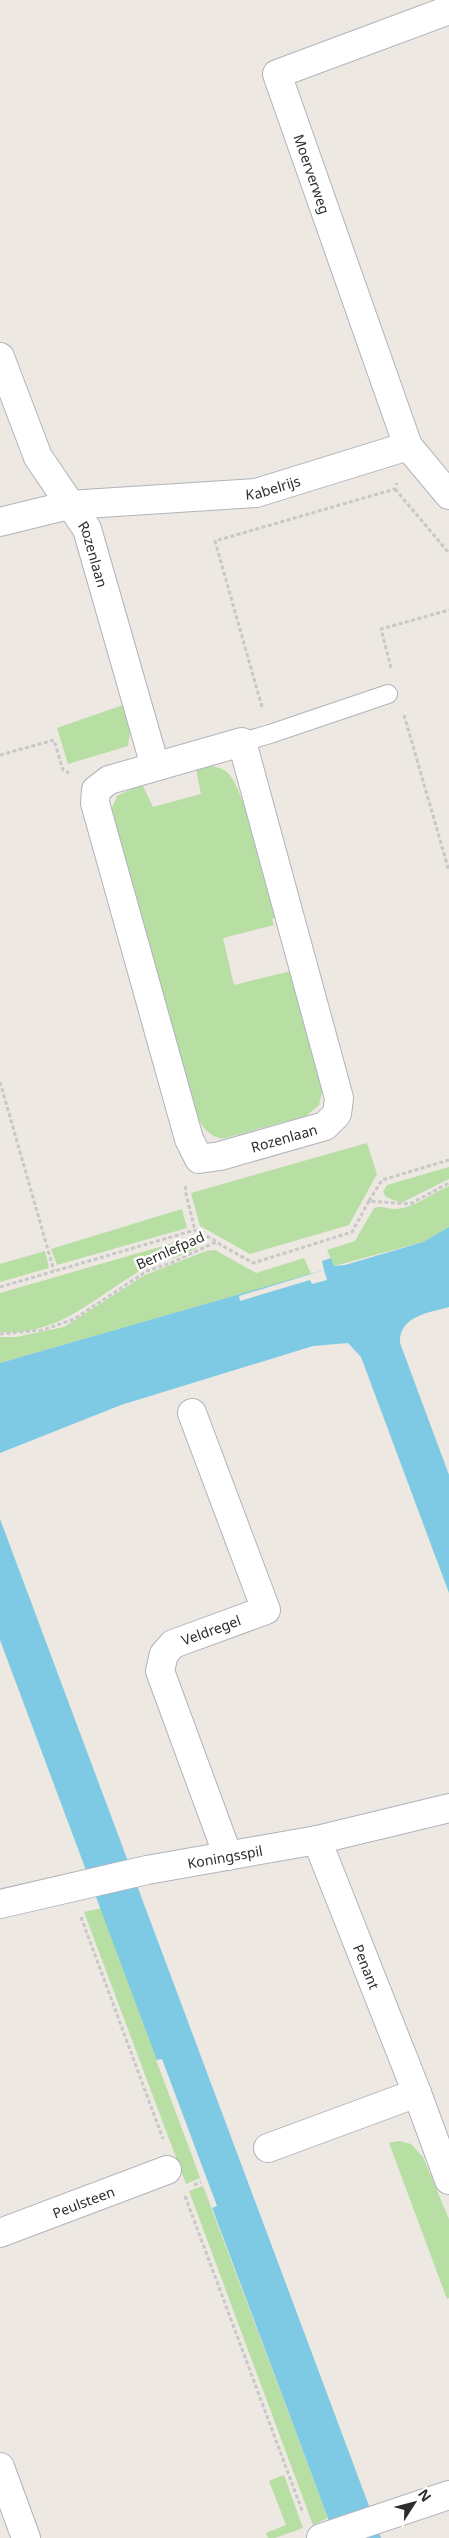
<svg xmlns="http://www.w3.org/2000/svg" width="449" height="2538" font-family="'Noto Sans',sans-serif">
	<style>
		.green { fill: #b7dea3 }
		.water { fill: #7ecae5 }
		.pier { fill: #ede8e1 }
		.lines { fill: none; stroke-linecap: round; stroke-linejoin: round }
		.lane-casing { stroke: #b1b3bc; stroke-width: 20 }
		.street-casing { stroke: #b1b3bc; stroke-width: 30 }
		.path { stroke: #c8c8c8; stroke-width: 3; stroke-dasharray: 4 2.5; stroke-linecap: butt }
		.lane { stroke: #fff; stroke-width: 18 }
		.street { stroke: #fff; stroke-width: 28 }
		.labels { text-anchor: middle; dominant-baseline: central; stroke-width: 5; stroke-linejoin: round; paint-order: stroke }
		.street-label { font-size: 14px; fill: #2d2d2d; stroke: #fff }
	</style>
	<rect width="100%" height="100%" fill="#ede8e1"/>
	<!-- green -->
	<path class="green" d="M 123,705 L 130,733 L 128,746 L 68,764 L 57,728 Z
		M 203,766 C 212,766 220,766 228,773 C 246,791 267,889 275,918 L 272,919 L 274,925 L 223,938 L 234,985 L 291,971 L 323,1088 L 319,1105 L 306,1116 L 222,1139 C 207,1135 201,1126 195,1111 L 111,810 L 117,796 L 142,784 L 153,807 L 201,794 L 196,769 Z
		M 367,1143 L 377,1174 L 349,1225 L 250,1254 L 200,1226 L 191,1193 Z
		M 449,1167 L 449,1179 L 401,1203 L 386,1197 L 383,1192 L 387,1185 Z
		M 449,1186 L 449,1227 L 423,1242 L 334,1266 L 327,1250 L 355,1241 L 374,1208 C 382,1205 389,1210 397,1209 C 416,1207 432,1193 449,1186 Z
		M 182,1209 L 187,1228 L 57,1265 L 51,1249 Z
		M 194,1237 L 202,1242 L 197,1248 C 179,1258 158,1261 140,1271 C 93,1298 59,1336 0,1332 L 0,1293 Z
		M 215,1250 L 256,1273 L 304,1258 L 311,1274 L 0,1363 L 0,1337 L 16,1337 L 64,1327 L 145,1275 L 206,1251 Z
		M 45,1251 L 49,1268 L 0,1282 L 0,1264 Z
		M 102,1908 L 200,2178 L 186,2184 L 84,1912 Z
		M 399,2141 L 411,2144 L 423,2157 L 449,2219 L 449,2298 L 447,2299 L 389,2143 Z
		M 203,2186 L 328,2518 L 315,2524 L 313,2525 L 189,2191 Z
		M 284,2475 L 303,2528 L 275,2538 L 268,2538 L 266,2533 L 286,2525 L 269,2481 Z"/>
	<!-- water -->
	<path class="water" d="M 449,1227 L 449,1307 C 428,1313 399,1316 400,1343 L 449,1475 L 449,1593 L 361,1357 L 348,1343 L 313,1346 L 121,1405 L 0,1453 L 0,1363 L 324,1270 L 322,1261 L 331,1258 L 334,1266 L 345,1265 L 423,1242 Z
		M 0,1519 L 381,2538 L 335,2538 L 328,2518 L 0,1640 Z"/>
	<!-- pier -->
	<path class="pier" d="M 324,1270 L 327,1280 L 312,1284 L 310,1280 L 240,1301 L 239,1296 Z
		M 162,2059 L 217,2206 L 212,2208 L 156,2060 Z"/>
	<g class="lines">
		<defs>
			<path id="lane" d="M 242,742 L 270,734 L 388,694"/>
			<g id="street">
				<path id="s1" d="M 0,357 L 38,457 L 87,529 L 155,766"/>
				<path d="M 408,446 L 277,74 L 449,10"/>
				<path id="s2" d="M 0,522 L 69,505 L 256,493 L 408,446 L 449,495"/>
				<path d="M 242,742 L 339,1098 L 337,1114 L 325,1126 L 220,1156 L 199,1159 L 189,1139 L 95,803 L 96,790 L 109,780 Z"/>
				<path d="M 192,1413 L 266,1610 L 173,1644 L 164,1654 L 160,1671 L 228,1856"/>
				<path id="s3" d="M 317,1840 L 417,2093 L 449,2180"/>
				<path id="s4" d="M 0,1904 L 147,1870 L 317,1840 L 449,1808"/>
				<path d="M 268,2148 L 417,2093"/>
				<path id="s5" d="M 0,2233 L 167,2170"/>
				<path d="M 0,2467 L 26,2538"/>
				<path d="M 321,2538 L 449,2495"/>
			</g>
		</defs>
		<!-- lane casing -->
		<use href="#lane" class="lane-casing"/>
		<!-- street casing -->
		<use href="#street" class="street-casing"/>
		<!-- path -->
		<path class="path" d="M 395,489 L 449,553
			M 391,668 L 381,629 L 449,610
			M 262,707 L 215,541 L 395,489 L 397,483
			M 404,715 L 449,871
			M 0,755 L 54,740 L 63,770 L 69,773
			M 0,1082 L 54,1271
			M 186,1186 L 185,1190 L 195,1230 L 216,1241
			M 369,1201 L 382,1180 L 449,1160
			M 0,1287 L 195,1230
			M 0,1334 L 43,1330 L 74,1319 L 147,1271 L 171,1263 L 216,1242 L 253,1263 L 352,1232 L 369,1201 L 410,1204 L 449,1183
			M 81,1917 L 163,2139
			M 194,2185 L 201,2182
			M 185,2196 L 303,2513"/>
		<!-- lane -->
		<use href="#lane" class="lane"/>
		<!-- street -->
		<use href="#street" class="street"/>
	</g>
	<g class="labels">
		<!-- street labels -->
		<g class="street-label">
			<text transform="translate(312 174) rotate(71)">Moerverweg</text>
			<text stroke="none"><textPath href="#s2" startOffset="276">Kabelrijs</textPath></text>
			<text stroke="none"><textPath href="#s1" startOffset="220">Rozenlaan</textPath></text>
			<text transform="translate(284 1138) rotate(-16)">Rozenlaan</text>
			<text transform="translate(170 1250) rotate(-24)">Bernlefpad</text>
			<text transform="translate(211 1630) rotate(-20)">Veldregel</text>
			<text stroke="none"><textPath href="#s4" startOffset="230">Koningsspil</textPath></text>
			<text stroke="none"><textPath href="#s3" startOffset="136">Penant</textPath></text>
			<text stroke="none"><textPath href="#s5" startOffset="89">Peulsteen</textPath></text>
		</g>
	</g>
	<!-- north arrow -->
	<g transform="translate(414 2503) rotate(54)" stroke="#ffffff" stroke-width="4" paint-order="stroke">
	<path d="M0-4L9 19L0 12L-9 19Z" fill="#2d2d2d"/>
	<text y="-8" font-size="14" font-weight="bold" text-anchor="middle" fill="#2d2d2d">N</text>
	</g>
</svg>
